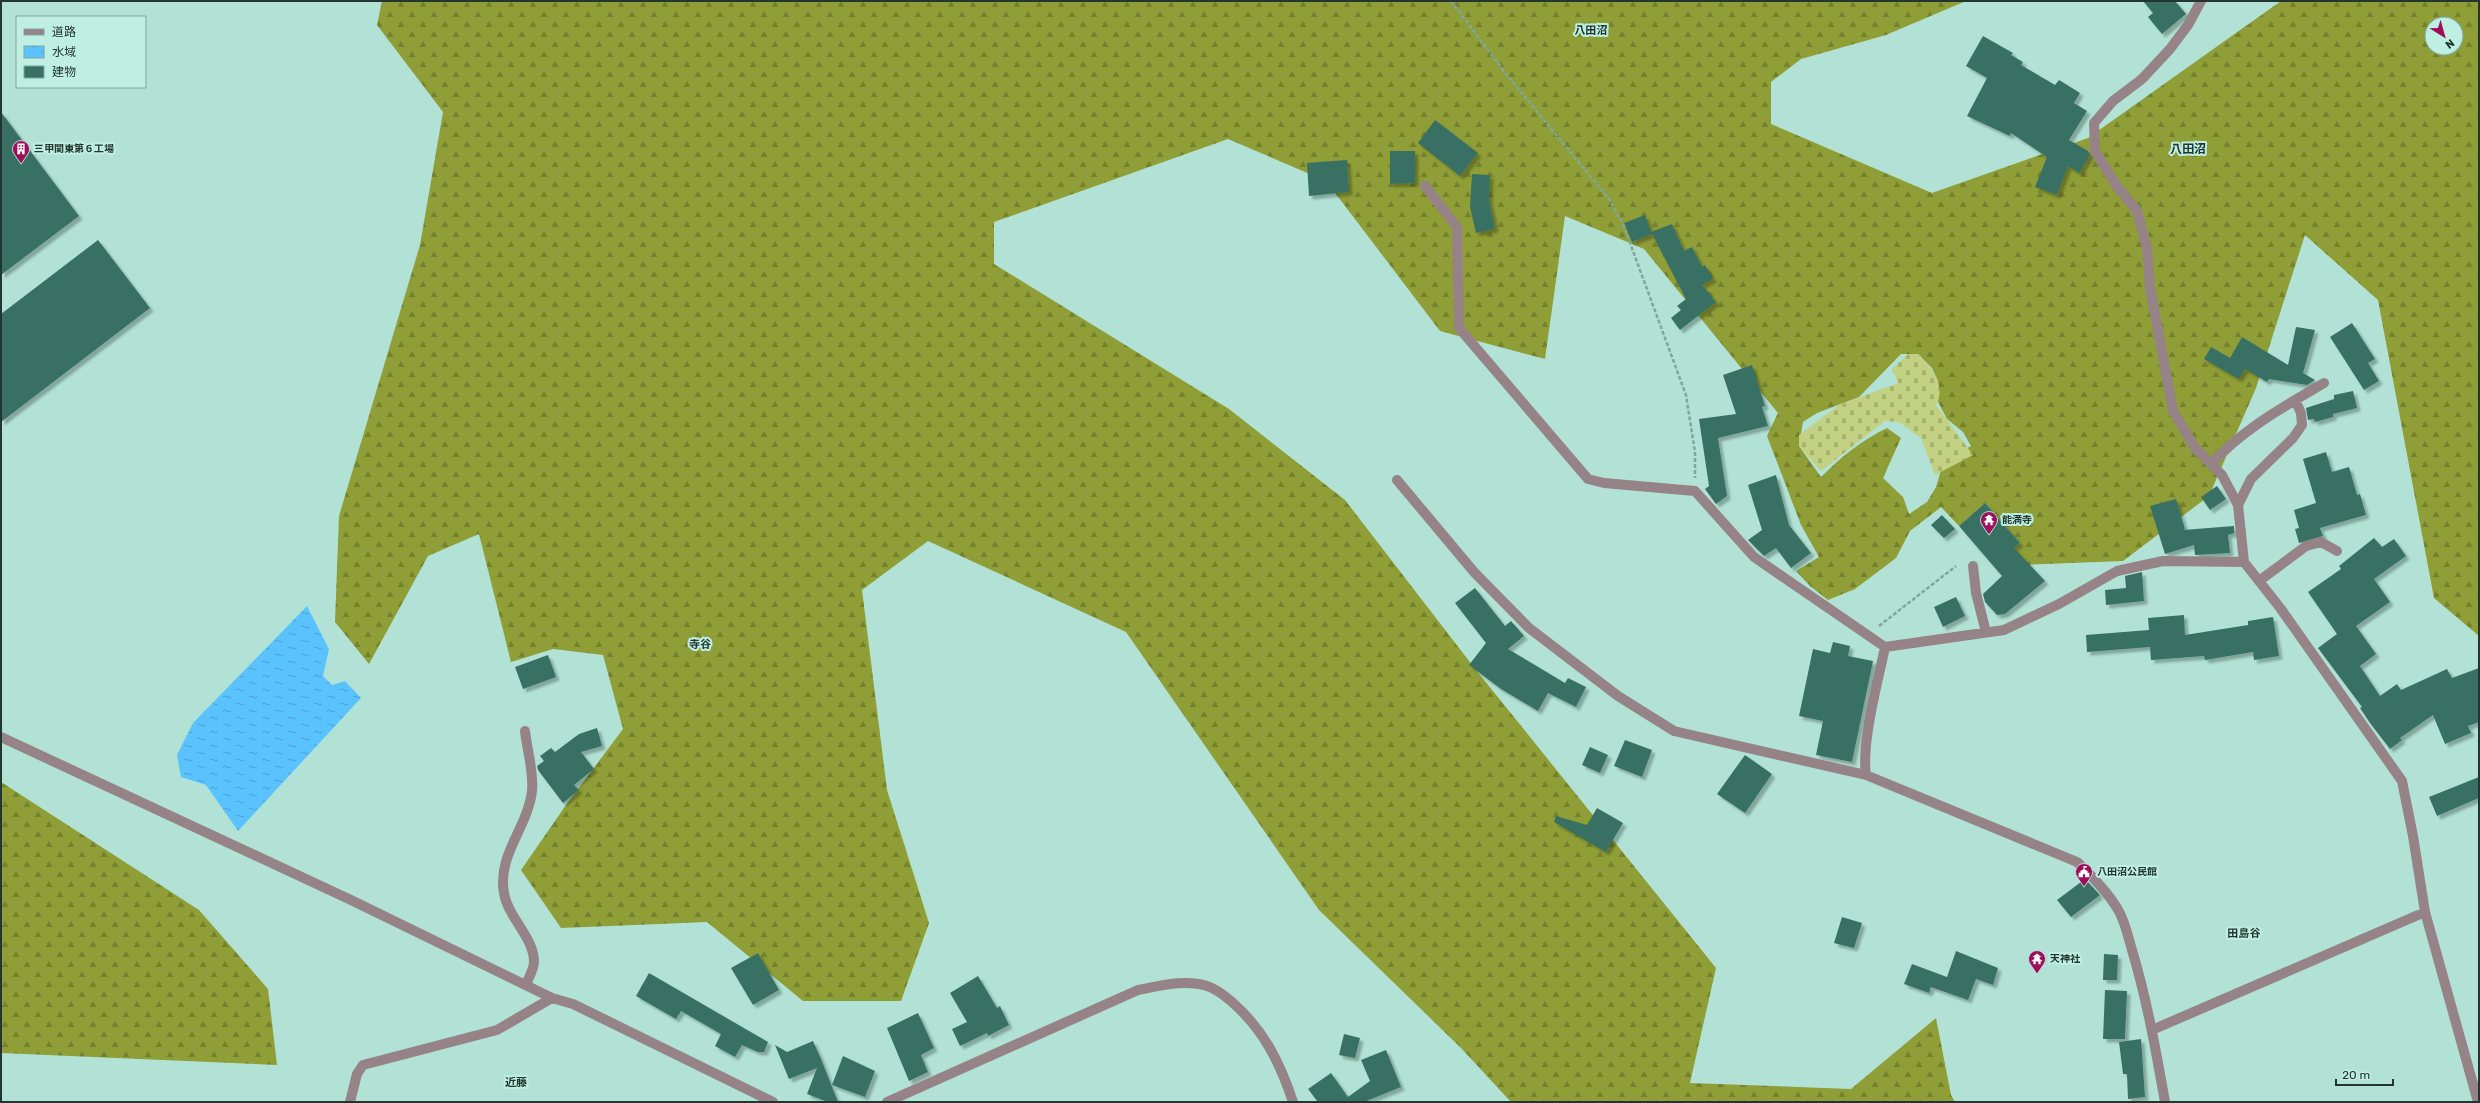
<svg xmlns="http://www.w3.org/2000/svg" width="2480" height="1103" font-family="Rubik,'Noto Sans JP',sans-serif">
	<style>
		.forest { fill: url(#forest-firs); fill-rule: evenodd }
		.cemetery { fill: url(#cemetery-stones) }
		.water { fill: url(#water-ripples) }
		.building { fill: #387164; filter: url(#shadow) }
		.lines { fill: none; stroke-linecap: round; stroke-linejoin: round }
		.path { stroke: #81a79d; stroke-width: 2.5; stroke-dasharray: 4 2; stroke-linecap: butt }
		.minor { stroke: #958388; stroke-width: 10 }
		.labels { text-anchor: middle; dominant-baseline: central; stroke-width: 4; stroke-linejoin: round; paint-order: stroke }
		.poi-label { font-size: 10px; font-weight: bold; fill: #223530; stroke: #bfefe2; text-anchor: start }
		.neighbourhood-label { font-size: 11px; font-weight: bold; fill: #223530; stroke: #bfefe2 }
		.quarter-label { font-size: 12px; font-weight: bold; fill: #223530; stroke: #bfefe2 }
	</style>
	<defs>
		<pattern id="forest-firs" width="22" height="20" patternUnits="userSpaceOnUse"><rect width="22" height="20" fill="#8f9e36"/><path d="M5 1l3.5 6h-7zM16 11l3.5 6h-7z" fill="#74822e"/></pattern>
		<pattern id="cemetery-stones" width="16" height="16" patternUnits="userSpaceOnUse"><rect width="16" height="16" fill="#c3d183"/><path d="M2 7V4a2 2 0 0 1 4 0v3zM10 15v-3a2 2 0 0 1 4 0v3z" fill="#a7b471"/></pattern>
		<pattern id="water-ripples" width="26" height="14" patternUnits="userSpaceOnUse"><rect width="26" height="14" fill="#5ac3ff"/><path d="M2 4q2-2 4 0t4 0M15 11q2-2 4 0t4 0" fill="none" stroke="#4a9fcf"/></pattern>
		<filter id="shadow"><feDropShadow dx="3.5" dy="3.5" stdDeviation="1" flood-color="#0004"/></filter>
	</defs>
	<rect width="100%" height="100%" fill="#b2e2d5"/>
	<!-- forest -->
	<path class="forest" d="M 382,1 L 1966,1 L 1886,35 L 1801,59 L 1771,82 L 1771,124 L 1932,193 L 2088,138 L 2281,1 L 2479,1 L 2479,636 L 2434,598 L 2378,300 L 2305,235 L 2256,388 L 2209,496 L 2123,561 L 1993,566 L 2020,543 L 1985,503 L 1959,526 L 1941,507 L 1910,531 L 1896,558 L 1855,589 L 1828,600 L 1810,586 L 1796,571 L 1819,557 L 1801,525 L 1767,436 L 1778,413 L 1644,249 L 1565,216 L 1545,359 L 1440,331 L 1326,181 L 1228,139 L 994,222 L 994,264 L 1229,409 L 1345,500 L 1476,670 L 1716,968 L 1690,1083 L 1851,1089 L 1936,1018 L 1951,1095 L 1955,1102 L 1511,1102 L 1461,1048 L 1319,910 L 1126,632 L 928,541 L 862,590 L 887,790 L 929,923 L 901,1001 L 803,1001 L 707,922 L 561,928 L 521,870 L 566,805 L 623,729 L 603,655 L 553,649 L 511,662 L 479,534 L 428,556 L 369,664 L 335,622 L 339,516 L 420,245 L 443,112 L 377,25 ZM 2432,24 L 2456,24 L 2456,48 L 2432,48 ZM 1901,354 L 1918,354 L 1932,368 L 1938,381 L 1938,402 L 1947,419 L 1963,432 L 1971,446 L 1959,453 L 1941,470 L 1936,487 L 1927,502 L 1909,514 L 1903,497 L 1883,478 L 1901,438 L 1887,428 C 1862,440 1841,457 1821,477 L 1799,446 L 1803,422 L 1817,413 L 1859,397 Z
		M 1,782 L 199,910 L 268,989 L 277,1065 L 1,1053 Z"/>
	<!-- cemetery -->
	<path class="cemetery" d="M 1908,354 L 1918,354 C 1931,367 1947,386 1936,405 L 1973,455 L 1935,475 L 1921,438 L 1899,422 L 1885,421 L 1821,471 L 1799,446 L 1799,435 L 1839,405 L 1898,383 L 1892,369 Z"/>
	<!-- water -->
	<path class="water" d="M 307,606 L 329,649 L 323,676 L 332,685 L 345,681 L 361,698 L 238,831 L 206,785 L 181,777 L 177,755 L 193,723 Z"/>
	<!-- building -->
	<path class="building" d="M 2143,1 L 2175,1 L 2186,14 L 2162,34 L 2148,17 L 2153,13 Z
		M 1983,36 L 2013,53 L 2011,55 L 2023,62 L 2021,65 L 2055,85 L 2059,80 L 2080,93 L 2074,103 L 2087,111 L 2069,140 L 2088,151 L 2090,155 L 2079,173 L 2068,166 L 2057,195 L 2035,187 L 2047,157 L 2011,133 L 2010,136 L 1967,116 L 1987,78 L 1966,66 Z
		M 1,112 L 79,216 L 1,275 Z
		M 1435,120 L 1478,153 L 1460,176 L 1418,143 Z
		M 1390,151 L 1415,151 L 1415,183 L 1390,184 Z
		M 1347,160 L 1349,192 L 1309,196 L 1307,163 Z
		M 1472,174 L 1490,175 L 1489,199 L 1495,229 L 1476,233 L 1470,207 Z
		M 1645,215 L 1651,232 L 1672,224 L 1684,251 L 1692,247 L 1702,267 L 1705,265 L 1713,279 L 1702,285 L 1716,302 L 1680,330 L 1671,318 L 1681,310 L 1677,306 L 1686,299 L 1652,234 L 1632,242 L 1624,223 Z
		M 98,240 L 150,308 L 1,422 L 1,314 Z
		M 2352,323 L 2375,359 L 2368,363 L 2379,381 L 2364,390 L 2330,337 Z
		M 2296,327 L 2315,330 L 2303,373 L 2315,380 L 2307,385 L 2269,379 L 2267,382 L 2245,369 L 2239,379 L 2204,359 L 2211,347 L 2230,358 L 2242,337 L 2288,365 Z
		M 1752,365 L 1765,406 L 1762,407 L 1768,426 L 1718,438 L 1727,496 L 1716,504 L 1705,489 L 1709,486 L 1699,419 L 1736,414 L 1723,375 Z
		M 2353,391 L 2357,408 L 2333,414 L 2333,417 L 2315,422 L 2314,419 L 2308,420 L 2306,408 L 2334,399 L 2334,395 Z
		M 2326,452 L 2332,472 L 2349,467 L 2357,495 L 2360,494 L 2366,515 L 2320,528 L 2323,536 L 2299,543 L 2295,529 L 2299,528 L 2294,510 L 2316,503 L 2303,459 Z
		M 1776,475 L 1789,525 L 1811,553 L 1791,568 L 1776,548 L 1764,556 L 1748,540 L 1762,530 L 1748,485 Z
		M 2217,486 L 2226,499 L 2210,510 L 2201,497 Z
		M 2176,499 L 2185,529 L 2183,530 L 2234,526 L 2234,533 L 2228,535 L 2230,553 L 2195,555 L 2194,545 L 2165,554 L 2150,506 Z
		M 1985,503 L 2020,543 L 2014,548 L 2045,581 L 2005,614 L 1997,615 L 1985,602 L 1983,594 L 2002,576 L 1959,526 Z
		M 1942,515 L 1955,529 L 1944,538 L 1931,525 Z
		M 2374,538 L 2382,547 L 2394,539 L 2406,556 L 2374,579 L 2390,602 L 2356,626 L 2376,654 L 2360,666 L 2380,696 L 2397,684 L 2401,690 L 2447,669 L 2452,678 L 2479,668 L 2479,722 L 2468,726 L 2471,733 L 2445,744 L 2433,715 L 2400,738 L 2402,740 L 2390,749 L 2370,723 L 2360,708 L 2362,707 L 2318,648 L 2337,634 L 2308,592 L 2341,569 L 2339,566 Z
		M 2142,572 L 2144,601 L 2106,605 L 2105,590 L 2126,588 L 2125,576 Z
		M 1475,588 L 1505,626 L 1511,621 L 1524,636 L 1508,649 L 1565,683 L 1568,678 L 1586,687 L 1576,707 L 1548,693 L 1538,711 L 1501,689 L 1469,665 L 1486,643 L 1455,603 Z
		M 1956,597 L 1965,616 L 1943,627 L 1934,607 Z
		M 2184,615 L 2185,635 L 2248,625 L 2248,621 L 2273,617 L 2279,656 L 2254,660 L 2253,652 L 2205,660 L 2204,656 L 2151,660 L 2150,647 L 2087,652 L 2086,635 L 2149,630 L 2148,618 Z
		M 1833,642 L 1850,646 L 1848,656 L 1873,661 L 1852,762 L 1816,755 L 1823,721 L 1799,716 L 1813,649 L 1830,653 Z
		M 548,655 L 556,677 L 523,689 L 515,667 Z
		M 597,728 L 602,746 L 581,752 L 594,769 L 574,785 L 579,790 L 563,803 L 538,770 L 537,766 L 544,761 L 540,756 L 551,748 L 555,752 L 579,734 Z
		M 1625,740 L 1652,750 L 1642,777 L 1614,766 Z
		M 1590,747 L 1608,755 L 1600,773 L 1582,765 Z
		M 1745,755 L 1772,774 L 1745,813 L 1717,794 Z
		M 2479,777 L 2479,798 L 2437,816 L 2429,797 Z
		M 1597,808 L 1623,823 L 1606,852 L 1554,822 L 1556,816 L 1587,825 Z
		M 2085,879 L 2100,895 L 2071,917 L 2057,900 Z
		M 1842,917 L 1862,923 L 1854,948 L 1834,943 Z
		M 1956,951 L 1998,968 L 1993,985 L 1976,979 L 1968,1000 L 1931,987 L 1929,993 L 1904,984 L 1912,964 L 1947,977 Z
		M 758,953 L 779,990 L 753,1005 L 731,968 Z
		M 2104,954 L 2118,955 L 2117,980 L 2103,980 Z
		M 649,973 L 768,1042 L 764,1052 L 758,1052 L 742,1045 L 735,1057 L 715,1046 L 721,1034 L 681,1011 L 676,1019 L 636,996 Z
		M 978,976 L 997,1008 L 1000,1006 L 1009,1025 L 988,1036 L 987,1033 L 960,1046 L 952,1029 L 967,1022 L 950,993 Z
		M 2105,990 L 2127,991 L 2125,1039 L 2103,1039 Z
		M 918,1013 L 934,1048 L 921,1055 L 928,1072 L 909,1081 L 887,1028 Z
		M 1344,1034 L 1360,1038 L 1355,1058 L 1339,1055 Z
		M 2141,1039 L 2145,1097 L 2128,1099 L 2127,1074 L 2123,1074 L 2119,1042 Z
		M 813,1041 L 821,1059 L 838,1102 L 828,1102 L 807,1094 L 817,1068 L 789,1079 L 775,1045 L 787,1052 Z
		M 1386,1050 L 1401,1087 L 1364,1102 L 1318,1102 L 1308,1089 L 1331,1073 L 1348,1097 L 1370,1081 L 1361,1060 Z
		M 843,1056 L 875,1071 L 865,1097 L 832,1085 Z"/>
	<g class="lines">
		<!-- path -->
		<path class="path" d="M 1451,1 L 1506,74 L 1609,199 L 1623,224 L 1686,395 L 1695,452 L 1695,478
			M 1879,626 L 1956,566"/>
		<!-- minor -->
		<path class="minor" d="M 2201,1 L 2188,25 L 2170,49 L 2142,79 L 2113,101 L 2094,123 L 2095,151 L 2116,185 L 2137,211 L 2147,248 L 2150,288 L 2173,411 L 2195,448 L 2222,475 L 2238,505 L 2244,562 L 2281,609 L 2402,781 L 2413,836 L 2425,912 L 2478,1102
			M 1425,186 L 1457,227 L 1459,328 L 1588,479 L 1604,483 L 1695,491 L 1754,557 L 1885,647 L 2004,630 L 2059,604 L 2117,571 L 2163,561 L 2244,562
			M 2211,464 C 2243,429 2283,407 2324,383
			M 1397,480 L 1474,572 L 1529,628 L 1618,696 L 1674,731 L 1866,775 L 2077,862 C 2092,876 2106,890 2117,908 C 2125,920 2128,937 2132,950 C 2147,1000 2156,1051 2165,1102
			M 2238,505 L 2251,479 L 2293,438 L 2302,425 L 2301,413 L 2295,400
			M 1973,566 L 1976,593 L 1986,632
			M 2259,581 L 2306,546 L 2321,542 L 2337,551
			M 525,731 C 527,750 534,772 532,791 C 528,827 497,855 504,893 C 508,918 534,937 534,962 C 534,969 528,979 526,985
			M 1,737 L 351,900 L 552,998 L 573,1004 L 773,1102
			M 1866,775 C 1861,743 1878,681 1885,647
			M 2152,1030 L 2425,912
			M 350,1102 L 357,1074 L 363,1065 L 497,1030 L 552,998
			M 887,1102 L 1138,990 C 1160,986 1184,979 1207,986 C 1217,989 1225,996 1232,1002 C 1264,1030 1280,1063 1293,1102"/>
	</g>
	<!-- icons -->
	<defs>
		<symbol id="building-pin" viewBox="-11 -11 22 30"><path d="M0 17L-7.5 6A9.5 9.5 0 1 1 7.5 6Z" fill="#9e0e59" stroke="#bfefe2"/><path d="M-4-6H4V6H1V3H-1V6H-4ZM-2.5-4.3h1.7v1.8h-1.7ZM.8-4.3h1.7v1.8H.8ZM-2.5-1h1.7V.8h-1.7ZM.8-1h1.7V.8H.8Z" fill="#fff"/></symbol>
		<symbol id="temple-pin" viewBox="-11 -11 22 30"><path d="M0 17L-7.5 6A9.5 9.5 0 1 1 7.5 6Z" fill="#9e0e59" stroke="#bfefe2"/><path d="M0-6L5-2H3V0L6.5 2.5H4V6H1.5V3h-3V6H-4V2.5H-6.5L-3 0V-2H-5Z" fill="#fff"/></symbol>
		<symbol id="civic-pin" viewBox="-11 -11 22 30"><path d="M0 17L-7.5 6A9.5 9.5 0 1 1 7.5 6Z" fill="#9e0e59" stroke="#bfefe2"/><path d="M-.6-6.5H3V-4.5H.6V-3L4-1V1h2V6H-6V1h2V-1L-.6-3ZM-1.2 2.5V6h2.4V2.5Z" fill="#fff"/></symbol>
	</defs>
	<g fill-rule="evenodd">
		<use href="#building-pin" x="11" y="139" width="20" height="27"/>
		<use href="#temple-pin" x="1979" y="510" width="20" height="27"/>
		<use href="#civic-pin" x="2074" y="862" width="20" height="27"/>
		<use href="#temple-pin" x="2027" y="949" width="20" height="27"/>
	</g>
	<g class="labels">
		<!-- poi labels -->
		<g class="poi-label">
			<text x="34" y="149">三甲関東第６工場</text>
			<text x="2002" y="520">能満寺</text>
			<text x="2097" y="872">八田沼公民館</text>
			<text x="2050" y="959">天神社</text>
		</g>
		<!-- neighbourhood labels -->
		<g class="neighbourhood-label">
			<text x="1591" y="30">八田沼</text>
			<text x="700" y="644">寺谷</text>
			<text x="2244" y="933">田島谷</text>
			<text x="516" y="1082">近藤</text>
		</g>
		<!-- quarter labels -->
		<g class="quarter-label">
			<text x="2188" y="149">八田沼</text>
		</g>
	</g>
	<!-- border -->
	<rect width="2480" height="1103" fill="none" stroke="#223530" stroke-width="4"/>
	<!-- legend -->
	<rect x="16" y="16" width="130" height="72" fill="#bfefe2" stroke="#80a59b"/>
	<rect x="24" y="29" width="20" height="6" fill="#958388" stroke="#80a59b"/>
	<text x="52" y="36" font-size="12" fill="#223530">道路</text>
	<rect x="24" y="46" width="20" height="12" fill="url(#water-ripples)" stroke="#80a59b"/>
	<text x="52" y="56" font-size="12" fill="#223530">水域</text>
	<rect x="24" y="66" width="20" height="12" fill="#387164" stroke="#80a59b"/>
	<text x="52" y="76" font-size="12" fill="#223530">建物</text>
	<!-- north arrow -->
	<g transform="translate(2444 36) rotate(143)"><circle r="19" fill="#bfefe2" stroke="#80a59b"/>
	<path d="M0-3L7 15L0 10L-7 15Z" fill="#9e0e59"/>
	<text y="-6" font-size="11" font-weight="bold" text-anchor="middle" fill="#223530">N</text>
	</g>
	<!-- scale -->
	<path d="M2336 1079v6h57v-6" fill="none" stroke="#223530" stroke-width="2"/>
	<text x="2342" y="1079" font-size="12" fill="#223530" stroke="#bfefe2" stroke-width="3" paint-order="stroke">20 m</text>
</svg>
